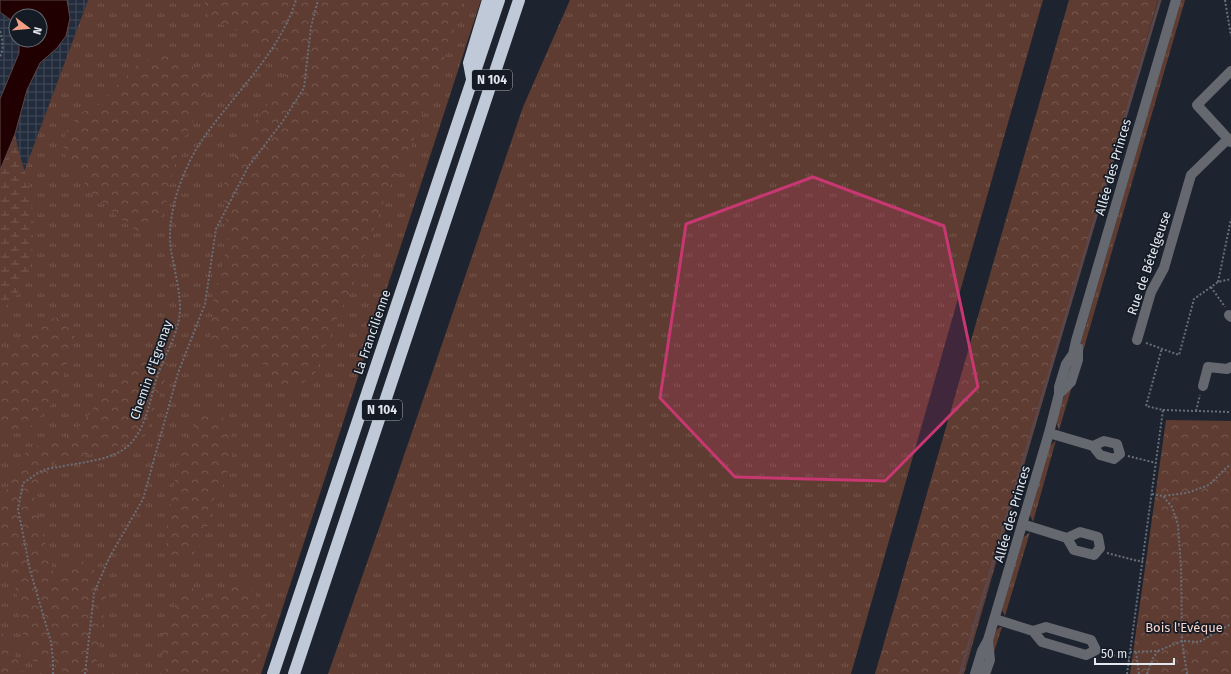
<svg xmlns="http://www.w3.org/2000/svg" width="1231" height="674" font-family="'Fira Sans',sans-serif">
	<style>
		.industrial { fill: url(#industrial-grid); fill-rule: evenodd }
		.grass { fill: url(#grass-tufts) }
		.forest { fill: url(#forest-crowns) }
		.wetland { fill: url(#wetland-marsh) }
		.water { fill: #200000; stroke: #5a4648 }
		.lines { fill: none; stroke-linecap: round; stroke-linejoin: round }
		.stream { stroke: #5a4648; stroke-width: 3 }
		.path { stroke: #696f78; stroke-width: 2; stroke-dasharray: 2 2; stroke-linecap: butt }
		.street { stroke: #65686e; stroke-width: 10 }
		.highway { stroke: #bfc9d7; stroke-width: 12 }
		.marked { fill: #c73771; fill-opacity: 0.2; stroke: #c73771; stroke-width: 3; stroke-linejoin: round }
		.labels { text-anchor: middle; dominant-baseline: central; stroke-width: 3.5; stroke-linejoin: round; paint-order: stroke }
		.shield { fill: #141b25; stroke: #a5aab2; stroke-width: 1 }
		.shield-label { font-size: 12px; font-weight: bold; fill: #e3e8ef }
		.street-label { font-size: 13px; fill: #e3e8ef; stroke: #141b25 }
		.park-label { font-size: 13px; fill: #fbd5c9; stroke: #141b25 }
	</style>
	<defs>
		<pattern id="industrial-grid" width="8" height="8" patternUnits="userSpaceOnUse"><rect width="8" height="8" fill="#222c3c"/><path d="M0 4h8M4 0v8" fill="none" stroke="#424b58"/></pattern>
		<pattern id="grass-tufts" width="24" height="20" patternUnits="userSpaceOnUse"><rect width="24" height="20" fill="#5f3c31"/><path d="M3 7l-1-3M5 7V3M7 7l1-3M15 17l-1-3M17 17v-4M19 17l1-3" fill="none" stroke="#76584f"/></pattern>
		<pattern id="forest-crowns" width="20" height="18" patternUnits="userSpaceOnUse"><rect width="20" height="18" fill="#5f3c31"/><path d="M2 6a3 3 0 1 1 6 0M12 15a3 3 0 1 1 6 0" fill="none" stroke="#76584f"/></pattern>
		<pattern id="wetland-marsh" width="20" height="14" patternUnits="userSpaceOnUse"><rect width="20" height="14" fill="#5f3c31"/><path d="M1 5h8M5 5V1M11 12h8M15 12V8" fill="none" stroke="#76584f"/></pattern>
	</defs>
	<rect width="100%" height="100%" fill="#1e242f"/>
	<!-- industrial -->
	<path class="industrial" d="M 0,0 L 88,0 L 0,236 ZM 16,16 L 40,16 L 40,40 L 16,40 Z"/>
	<!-- grass -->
	<path class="grass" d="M 88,0 L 481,0 L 261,674 L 0,674 L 0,236 Z
		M 570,0 L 1043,0 L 851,674 L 328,674 L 383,517 L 523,107 Z
		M 1181,0 L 1185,0 L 1081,358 L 1081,342 Z
		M 1073,383 L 1059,430 C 1052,419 1065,392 1073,383 Z
		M 1056,440 L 1033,522 L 1030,515 L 1050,446 Z
		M 1030,532 L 1005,616 L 1002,610 L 1023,538 Z
		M 1000,627 L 1002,627 L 992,658 C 991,648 991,633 1000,627 Z"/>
	<!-- forest -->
	<path class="forest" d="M 204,0 L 464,0 L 446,54 L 431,87 L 410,151 L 386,194 L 357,277 L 339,314 L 314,376 L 287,392 L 261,362 L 212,348 L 210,338 L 214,296 L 228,243 L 222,188 L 245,136 L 287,78 L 254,38 L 209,19 Z
		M 1069,0 L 1158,0 L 964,674 L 875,674 Z
		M 163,50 L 209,76 L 204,105 L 196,115 L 179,147 L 164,213 L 144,236 L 124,222 L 92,193 L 63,152 L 65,134 L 79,114 L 99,104 L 135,67 Z
		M 62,318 L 75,337 L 56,400 L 30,427 L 0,433 L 0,353 L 3,349 L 44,319 Z
		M 153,354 L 170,366 L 145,436 L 101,452 L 54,462 L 33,501 L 55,578 L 75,557 L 91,566 L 107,591 L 96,666 L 91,674 L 61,674 L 64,667 L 30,660 L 21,627 L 15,583 L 1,546 L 1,506 L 11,476 L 26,452 L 39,445 L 72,435 L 92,411 L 108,384 L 125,370 Z
		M 215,410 L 230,425 L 232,455 L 225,482 L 213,500 L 204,541 L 189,559 L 171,561 L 165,538 L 180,448 L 202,414 Z
		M 1166,420 L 1231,421 L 1231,674 L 1130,674 Z
		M 230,581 L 247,582 L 267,612 L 253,674 L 167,674 L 158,643 L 181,592 L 193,588 L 207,602 Z
		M 0,633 L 5,635 L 24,674 L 0,674 Z"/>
	<!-- wetland -->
	<path class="wetland" d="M 15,134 L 19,153 L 29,185 L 34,221 L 31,267 L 15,298 L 0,312 L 0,170 Z"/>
	<!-- water -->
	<path class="water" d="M 0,0 L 67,0 L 70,18 L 66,36 L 57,48 L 40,63 L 27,90 L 15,134 L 0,170 L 0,99 L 19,53 L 19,40 L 40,40 L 40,16 L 16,16 L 16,28 L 11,20 L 0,12 Z"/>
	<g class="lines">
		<!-- stream -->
		<path class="stream" d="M 960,674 L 1160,0"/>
		<!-- path -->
		<path class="path" d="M 1225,0 L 1231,36
			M 0,31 C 3,40 4,48 0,57
			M 1218,282 L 1231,219
			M 1211,287 L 1225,307
			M 1146,343 L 1179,355 L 1194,299 L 1218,282 L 1231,279
			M 1163,410 L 1231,412
			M 1196,411 L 1200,395
			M 1128,456 L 1156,463
			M 1152,494 L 1163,496
			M 1107,553 L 1138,561 L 1143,560
			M 1130,652 L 1158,651 L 1182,641 L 1199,642 L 1231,624
			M 1136,652 L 1139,674
			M 1105,653 L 1129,659
			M 53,674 L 53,660 L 51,642 L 30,570 L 18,509 L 23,483 C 30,479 36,473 44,470 C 48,468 54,468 59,467 C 80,462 111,461 128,446 C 147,428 149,401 157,377 C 165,353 181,331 180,305 C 179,286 174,268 171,250 C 167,222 176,190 188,165 C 194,151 202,140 210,129 C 241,87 280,50 296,0
			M 85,674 L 94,593 L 109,558 L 143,499 L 178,373 L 205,304 L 216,229 L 248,167 L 283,121 L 304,88 L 311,27 L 318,0
			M 1127,674 L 1163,410 L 1146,406 L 1162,348
			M 1147,674 L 1153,658 L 1158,651
			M 1187,674 L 1182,641 L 1181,568 L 1178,525 L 1172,507 L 1163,496 L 1187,493 L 1209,485 L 1227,467 L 1231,465"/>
		<!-- street -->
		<path class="street" d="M 1231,71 L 1197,105 L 1231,142
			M 1229,315 L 1231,317
			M 1137,340 L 1151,292 L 1164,268 L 1191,175 L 1228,139
			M 1203,386 L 1208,367 L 1227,369 L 1231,367
			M 1059,394 L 1071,382 L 1078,360 L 1078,348
			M 1049,433 L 1093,446 L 1100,455 L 1114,459 L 1120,454 L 1117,444 L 1104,441 L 1093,446
			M 1022,524 L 1067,538 L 1074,550 L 1094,555 L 1100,548 L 1098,537 L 1080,532 L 1067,538
			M 995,619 L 1033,631 L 1042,642 L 1086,655 L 1096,650 L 1091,640 L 1046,627 L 1033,631
			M 975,674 L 982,651 L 988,640 L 1049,433 L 1059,394 L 1059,387 L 1066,364 L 1073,354 L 1076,341 L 1176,0
			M 985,674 L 990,660 L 988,641"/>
		<!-- highway -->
		<path class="highway" d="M 472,79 L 469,63 L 488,0
			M 273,674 L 499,0
			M 294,674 L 519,0"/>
	</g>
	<!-- marked area -->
	<path class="marked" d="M 813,177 L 944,226 L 978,387 L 885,481 L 735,477 L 660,398 L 686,224 Z"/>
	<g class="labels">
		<!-- shield labels -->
		<g class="shield">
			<rect x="472" y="70" width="40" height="20" rx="3"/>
			<rect x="362" y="400" width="40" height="20" rx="3"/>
		</g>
		<g class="shield-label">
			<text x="492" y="80">N 104</text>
			<text x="382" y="410">N 104</text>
		</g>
		<!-- street labels -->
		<g class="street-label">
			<text transform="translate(1113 167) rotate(-74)">Allée des Princes</text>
			<text transform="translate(1149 263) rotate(-71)">Rue de Bételgeuse</text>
			<text transform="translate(372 332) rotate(-71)">La Francilienne</text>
			<text transform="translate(151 370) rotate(-71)">Chemin d'Egrenay</text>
			<text transform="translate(1012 514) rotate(-74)">Allée des Princes</text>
		</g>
		<!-- park labels -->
		<g class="park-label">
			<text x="1184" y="627">Bois l'Evéque</text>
		</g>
	</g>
	<!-- north arrow -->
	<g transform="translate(28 28) rotate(106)"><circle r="19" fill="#141b25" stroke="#676d76"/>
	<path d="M0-3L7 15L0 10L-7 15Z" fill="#f39f85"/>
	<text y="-6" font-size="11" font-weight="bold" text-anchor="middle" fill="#e3e8ef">N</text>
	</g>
	<!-- scale -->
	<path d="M1095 658v6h79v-6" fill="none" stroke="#e3e8ef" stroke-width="2"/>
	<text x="1101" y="658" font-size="12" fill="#e3e8ef" stroke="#141b25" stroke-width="3" paint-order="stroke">50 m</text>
</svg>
